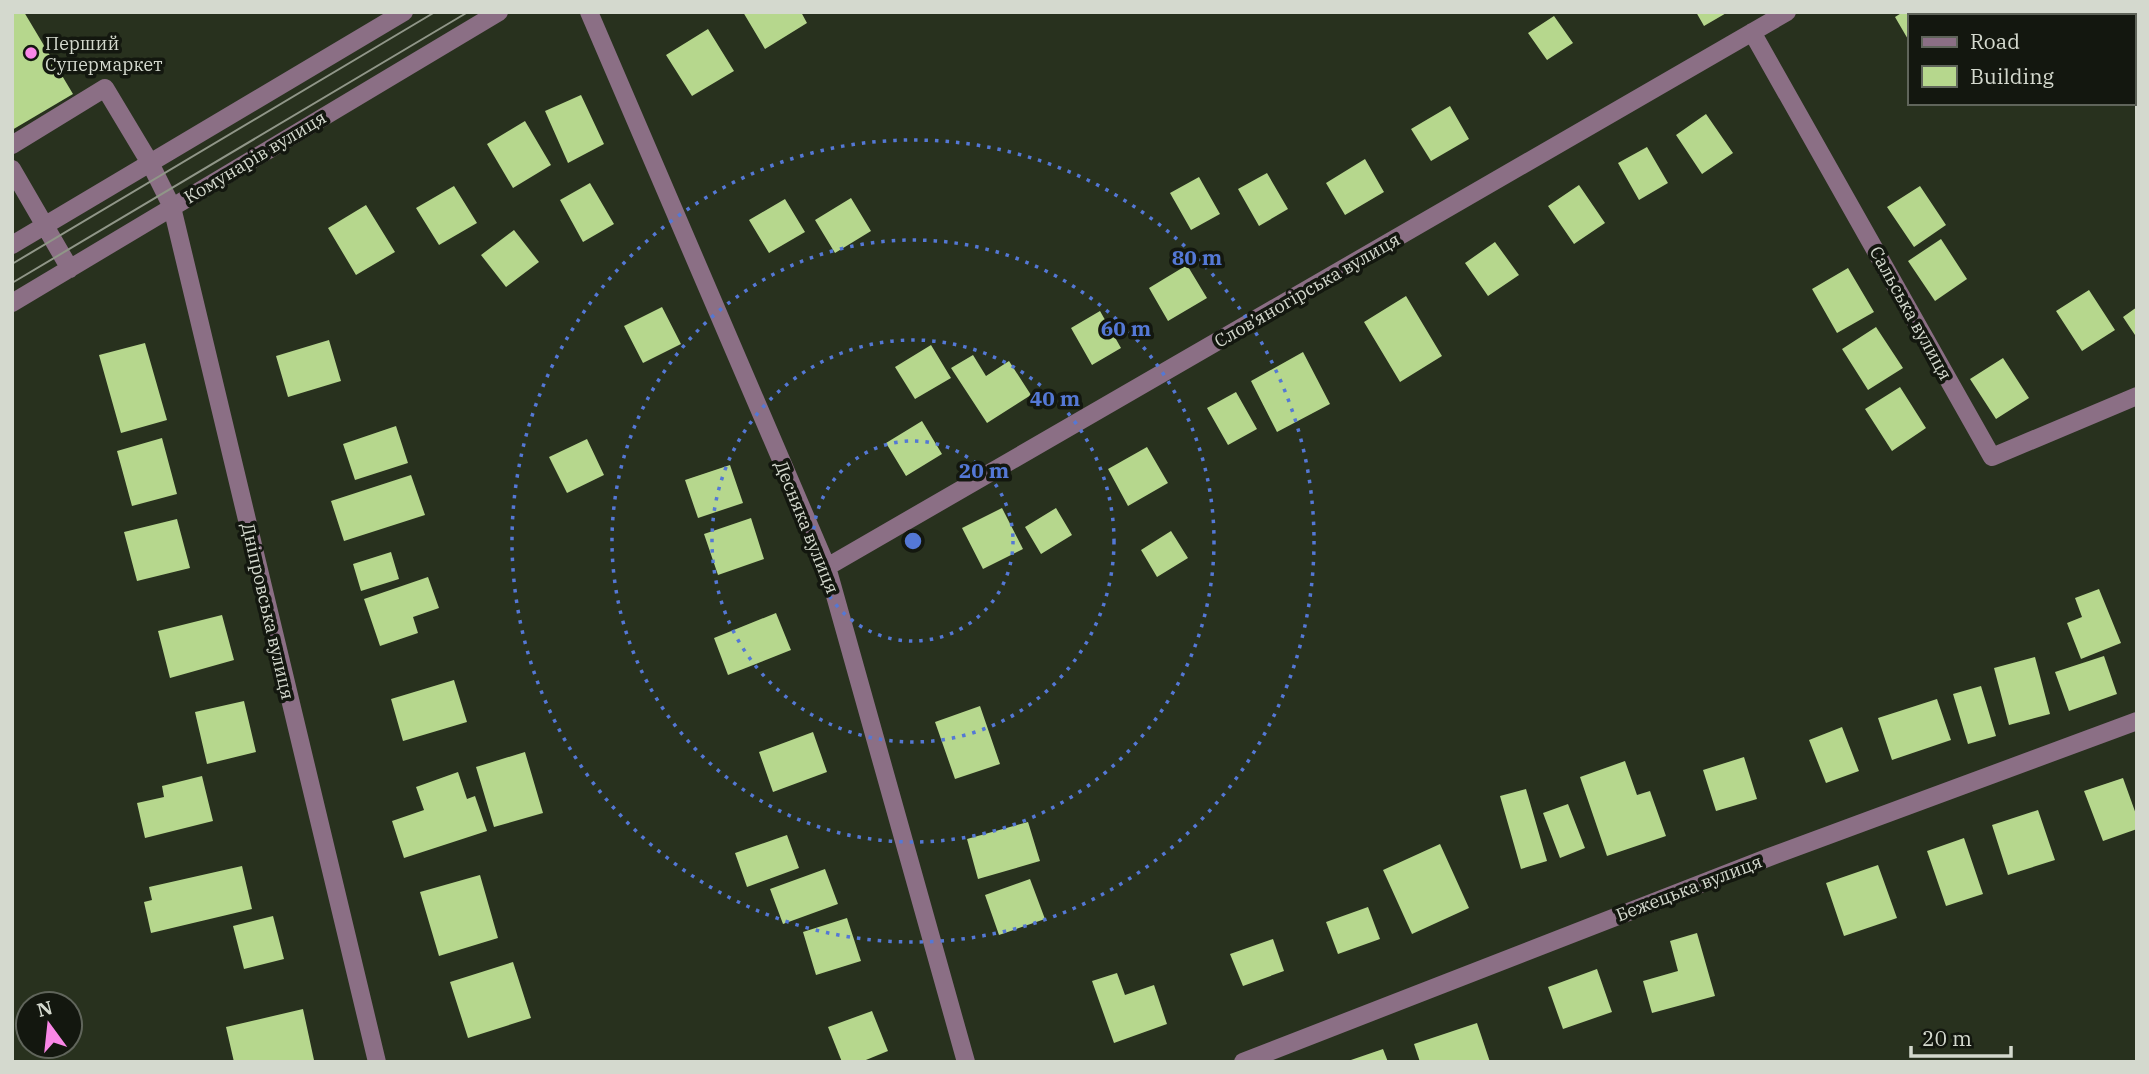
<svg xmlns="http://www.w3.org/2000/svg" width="2149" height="1074" font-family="'IBM Plex Serif',serif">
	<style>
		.building { fill: #b6d78d }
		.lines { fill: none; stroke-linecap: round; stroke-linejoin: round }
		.minor { stroke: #8b6f85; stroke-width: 18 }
		.tram { stroke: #909688; stroke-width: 2 }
		.ring { fill: none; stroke: #5478d5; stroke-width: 3.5; stroke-dasharray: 3.5 7 }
		.poi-dot { fill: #fa87e7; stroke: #13170f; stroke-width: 2.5 }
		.labels { text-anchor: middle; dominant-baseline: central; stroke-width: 7; stroke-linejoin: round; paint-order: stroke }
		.poi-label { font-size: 18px; fill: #d4d9ce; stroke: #13170f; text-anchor: start }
		.street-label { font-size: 18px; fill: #d4d9ce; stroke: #13170f }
		.centre { fill: #5478d5; stroke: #13170f; stroke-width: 3.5 }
		.ring-label { font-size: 21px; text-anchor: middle; font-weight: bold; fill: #5478d5; stroke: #13170f; stroke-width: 7; stroke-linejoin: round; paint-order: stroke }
	</style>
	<rect width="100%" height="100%" fill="#28311e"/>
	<!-- building -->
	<path class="building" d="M 12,12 L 24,12 L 73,94 L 12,130 Z
		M 743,12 L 801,12 L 807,23 L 765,49 Z
		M 1696,12 L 1728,12 L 1704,26 Z
		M 1903,12 L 1954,12 L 1956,16 L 1909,16 L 1909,41 L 1895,17 Z
		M 1554,16 L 1573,43 L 1547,60 L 1528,33 Z
		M 708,29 L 734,71 L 692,96 L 666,55 Z
		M 581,95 L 604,144 L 568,163 L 545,111 Z
		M 1450,106 L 1469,139 L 1431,161 L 1411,129 Z
		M 1706,114 L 1733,153 L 1702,174 L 1676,135 Z
		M 525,121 L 551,165 L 513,188 L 487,144 Z
		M 1647,147 L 1668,183 L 1639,200 L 1618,163 Z
		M 1365,159 L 1384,192 L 1345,215 L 1326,183 Z
		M 1267,173 L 1288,209 L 1259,226 L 1238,189 Z
		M 1199,177 L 1220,214 L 1191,230 L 1170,193 Z
		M 590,183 L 614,224 L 583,242 L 560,200 Z
		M 1579,185 L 1605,223 L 1574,244 L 1548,206 Z
		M 454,186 L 477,223 L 439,245 L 416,208 Z
		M 1920,186 L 1946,225 L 1914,247 L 1887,207 Z
		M 851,198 L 871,231 L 835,253 L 815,220 Z
		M 785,199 L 805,232 L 769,253 L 749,220 Z
		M 366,205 L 395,252 L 356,275 L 328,228 Z
		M 514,230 L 539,262 L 506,287 L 481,255 Z
		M 1941,239 L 1967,279 L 1935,301 L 1908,261 Z
		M 1495,242 L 1519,275 L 1488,296 L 1465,263 Z
		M 1187,265 L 1207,298 L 1168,321 L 1149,288 Z
		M 1848,268 L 1874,312 L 1837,333 L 1812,289 Z
		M 2089,290 L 2115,330 L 2082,351 L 2056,311 Z
		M 1406,296 L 1442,356 L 1400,382 L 1364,322 Z
		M 662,307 L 681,344 L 643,363 L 624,326 Z
		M 2137,307 L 2137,338 L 2123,317 Z
		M 1100,311 L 1121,348 L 1092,365 L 1071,328 Z
		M 1876,327 L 1903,368 L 1868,390 L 1842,349 Z
		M 329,340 L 341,381 L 288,397 L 276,356 Z
		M 145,343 L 167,420 L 121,433 L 99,355 Z
		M 931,345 L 951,378 L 915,399 L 895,367 Z
		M 1303,352 L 1330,404 L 1277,432 L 1251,381 Z
		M 973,355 L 986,376 L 1009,361 L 1031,395 L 987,423 L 951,368 Z
		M 2003,358 L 2029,398 L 1996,419 L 1970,379 Z
		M 1900,387 L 1926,428 L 1892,451 L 1865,409 Z
		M 1236,392 L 1257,429 L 1228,445 L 1207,408 Z
		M 922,421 L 942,454 L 906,476 L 886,443 Z
		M 396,426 L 408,463 L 355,480 L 343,444 Z
		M 162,438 L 177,494 L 132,506 L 117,451 Z
		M 587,439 L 604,475 L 567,493 L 549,457 Z
		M 1147,447 L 1168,483 L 1128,506 L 1108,469 Z
		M 730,465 L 743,503 L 698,518 L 685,480 Z
		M 411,475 L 425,515 L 344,541 L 331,501 Z
		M 1002,508 L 1023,549 L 983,569 L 962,528 Z
		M 1056,508 L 1072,535 L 1041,554 L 1025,527 Z
		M 751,518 L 764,559 L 718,575 L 704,534 Z
		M 177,519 L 190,568 L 137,581 L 124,532 Z
		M 1171,531 L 1188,558 L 1157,577 L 1141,550 Z
		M 391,552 L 399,579 L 361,591 L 353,564 Z
		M 428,577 L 439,608 L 413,617 L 418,633 L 380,646 L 364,599 Z
		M 2099,589 L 2121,643 L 2081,659 L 2067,623 L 2082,617 L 2075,598 Z
		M 776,613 L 791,650 L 728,675 L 714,638 Z
		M 222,615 L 234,660 L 170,678 L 158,631 Z
		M 2104,656 L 2117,694 L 2069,711 L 2055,672 Z
		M 2035,657 L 2050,714 L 2009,725 L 1994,668 Z
		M 454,680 L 467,722 L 403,741 L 391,699 Z
		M 1981,686 L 1996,736 L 1968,744 L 1953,694 Z
		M 1937,699 L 1951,740 L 1892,760 L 1878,718 Z
		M 244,701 L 256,752 L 207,764 L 195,712 Z
		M 980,706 L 1000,764 L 955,779 L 935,722 Z
		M 1842,727 L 1859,771 L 1826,783 L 1809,740 Z
		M 813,732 L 827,772 L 773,792 L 759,752 Z
		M 525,752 L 543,813 L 494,827 L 476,767 Z
		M 1744,757 L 1757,799 L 1716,811 L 1703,770 Z
		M 1625,761 L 1637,795 L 1650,791 L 1666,836 L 1607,856 L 1580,777 Z
		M 458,772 L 467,799 L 475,796 L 487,831 L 404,858 L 392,821 L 424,810 L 416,787 Z
		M 202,776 L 213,821 L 145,838 L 137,803 L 164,797 L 162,786 Z
		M 2123,778 L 2137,817 L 2137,829 L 2103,841 L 2084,791 Z
		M 1526,789 L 1547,861 L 1521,869 L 1500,796 Z
		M 1568,804 L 1585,848 L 1560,858 L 1543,813 Z
		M 2038,810 L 2055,860 L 2008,875 L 1992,825 Z
		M 1028,822 L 1040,861 L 978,879 L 967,839 Z
		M 787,835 L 799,868 L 747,887 L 735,853 Z
		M 1964,838 L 1983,894 L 1946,906 L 1927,851 Z
		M 1440,844 L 1469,908 L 1412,934 L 1383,870 Z
		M 1878,865 L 1897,918 L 1844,936 L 1826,883 Z
		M 242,866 L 252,909 L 151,933 L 144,902 L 152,900 L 149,887 Z
		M 825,869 L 838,904 L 783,924 L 770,889 Z
		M 480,875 L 498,938 L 439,956 L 420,892 Z
		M 1030,879 L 1045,919 L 999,935 L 985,895 Z
		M 1368,907 L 1380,939 L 1338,954 L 1326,922 Z
		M 273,916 L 284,959 L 244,969 L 233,926 Z
		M 847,918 L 861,961 L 816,975 L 803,932 Z
		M 1697,933 L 1715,996 L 1652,1013 L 1643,981 L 1678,971 L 1670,941 Z
		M 1273,939 L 1284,971 L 1243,986 L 1230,954 Z
		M 513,962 L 531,1018 L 468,1038 L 450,982 Z
		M 1597,969 L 1612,1012 L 1563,1029 L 1548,987 Z
		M 1117,973 L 1125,995 L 1154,985 L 1167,1024 L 1114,1043 L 1092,981 Z
		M 303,1009 L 314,1060 L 234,1062 L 226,1027 Z
		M 872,1011 L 888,1051 L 861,1062 L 842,1062 L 828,1027 Z
		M 1477,1023 L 1490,1062 L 1420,1062 L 1414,1044 Z
		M 1383,1049 L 1388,1062 L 1348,1062 L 1348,1061 Z"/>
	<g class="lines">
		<!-- minor -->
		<path class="minor" d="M 589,12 L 827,567 L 966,1062
			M 1752,32 L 1992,457 L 2137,396
			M 12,145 L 105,88 L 150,163 L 172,207 L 377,1062
			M 12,169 L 70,269
			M 12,245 L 404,12
			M 12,303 L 499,12
			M 827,567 L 1787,12
			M 1243,1062 L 1767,858 L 2137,721"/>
		<!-- tram -->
		<path class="tram" d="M 12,264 L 435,12
			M 12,283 L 468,12"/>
	</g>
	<!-- distance rings -->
	<g class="ring">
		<circle cx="913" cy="541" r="100"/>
		<circle cx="913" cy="541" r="201"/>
		<circle cx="913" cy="541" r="301"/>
		<circle cx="913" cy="541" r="401"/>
	</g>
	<!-- markers -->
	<circle class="poi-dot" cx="31" cy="53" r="7"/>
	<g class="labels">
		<!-- poi labels -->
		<g class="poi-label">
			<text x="45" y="43">Перший<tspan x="45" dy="21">Супермаркет</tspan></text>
		</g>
		<!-- street labels -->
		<g class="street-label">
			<text transform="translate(255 157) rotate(-31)">Комунарів вулиця</text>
			<text transform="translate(1307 290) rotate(-30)">Слов’яногірська вулиця</text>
			<text transform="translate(1911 313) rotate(61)">Сальська вулиця</text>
			<text transform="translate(807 527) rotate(68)">Десняка вулиця</text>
			<text transform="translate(268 611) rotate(77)">Дніпровська вулиця</text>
			<text transform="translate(1689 888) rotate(-21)">Бежецька вулиця</text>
		</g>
	</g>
	<circle cx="913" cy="541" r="10" class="centre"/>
	<g class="ring-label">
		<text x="1197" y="265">80 m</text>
		<text x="1126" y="336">60 m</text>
		<text x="1055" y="406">40 m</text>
		<text x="984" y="478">20 m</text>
	</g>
	<!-- border -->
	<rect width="2149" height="1074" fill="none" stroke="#d4d9ce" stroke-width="28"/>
	<!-- legend -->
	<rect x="1908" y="14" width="228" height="91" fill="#13170f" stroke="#60655b" stroke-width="2"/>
	<rect x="1922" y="37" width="35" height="10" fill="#8b6f85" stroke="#60655b" stroke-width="2"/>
	<text x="1970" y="49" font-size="21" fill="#d4d9ce">Road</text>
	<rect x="1922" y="66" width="35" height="21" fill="#b6d78d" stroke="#60655b" stroke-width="2"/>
	<text x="1970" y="84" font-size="21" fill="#d4d9ce">Building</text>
	<!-- north arrow -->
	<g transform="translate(49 1025) rotate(345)"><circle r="33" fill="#13170f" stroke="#60655b" stroke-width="2"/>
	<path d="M0-5L12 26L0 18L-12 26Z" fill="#fa87e7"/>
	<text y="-10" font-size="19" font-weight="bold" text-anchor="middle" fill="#d4d9ce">N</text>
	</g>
	<!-- scale -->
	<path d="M1911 1046v10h100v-10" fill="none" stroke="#d4d9ce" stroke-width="3.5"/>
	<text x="1922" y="1046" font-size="21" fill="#d4d9ce" stroke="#13170f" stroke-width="5" paint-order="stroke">20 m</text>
</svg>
